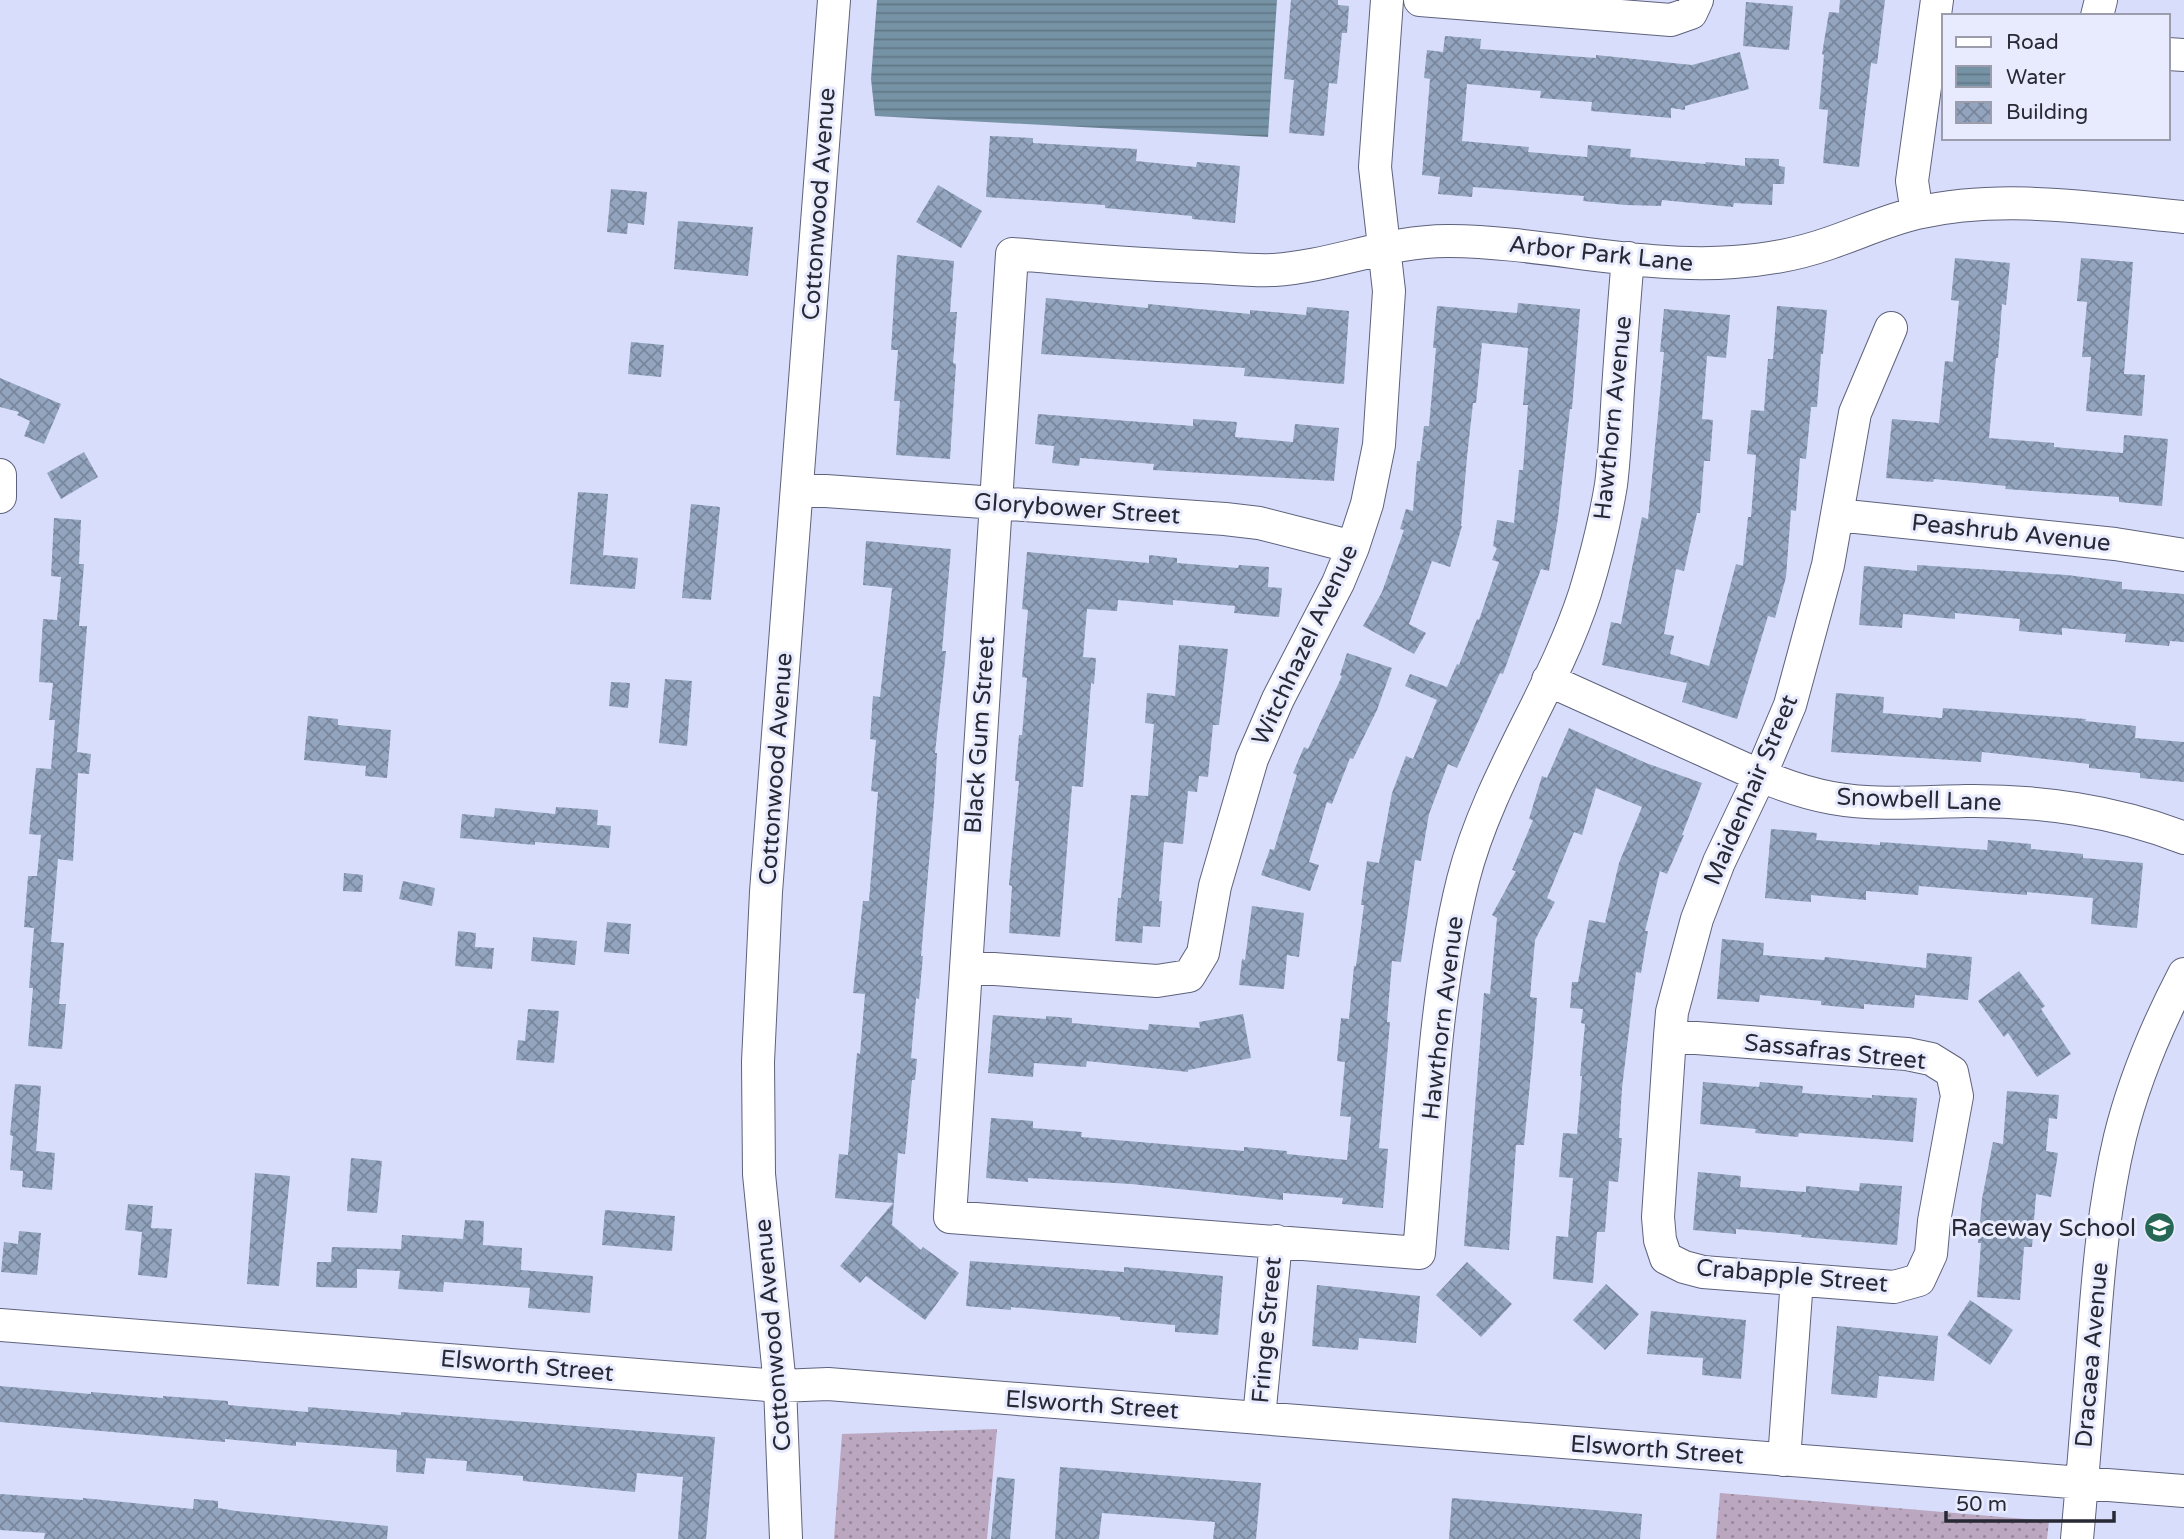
<svg xmlns="http://www.w3.org/2000/svg" width="2184" height="1539" font-family="'Varela Round',sans-serif">
	<style>
		.grass { fill: url(#grass-dots) }
		.water { fill: url(#water-rules) }
		.building { fill: url(#building-cross-hatch) }
		.lines { fill: none; stroke-linecap: round; stroke-linejoin: round }
		.minor-casing { stroke: #5e627c; stroke-width: 34 }
		.minor { stroke: #fff; stroke-width: 32 }
		.labels { text-anchor: middle; dominant-baseline: central; stroke-width: 6; stroke-linejoin: round; paint-order: stroke }
		.street-label { font-size: 24px; fill: #272934; stroke: #e8ebfd }
		.poi-label { font-size: 24px; fill: #272934; stroke: #e8ebfd; text-anchor: end }
	</style>
	<defs>
		<pattern id="grass-dots" width="8" height="8" patternUnits="userSpaceOnUse" patternTransform="scale(1.75)"><rect width="8" height="8" fill="#bba7bf"/><path d="M2 2h.1M6 6h.1" fill="none" stroke="#98889c" stroke-width="1.8" stroke-linecap="round"/></pattern>
		<pattern id="water-rules" width="6" height="5" patternUnits="userSpaceOnUse" patternTransform="scale(1.75)"><rect width="6" height="5" fill="#7693a5"/><path d="M0 2.5h6" fill="none" stroke="#617887"/></pattern>
		<pattern id="building-cross-hatch" width="8" height="8" patternUnits="userSpaceOnUse" patternTransform="scale(1.75)"><rect width="8" height="8" fill="#93a5be"/><path d="M0 0l8 8M0 8l8-8" fill="none" stroke="#78869b"/></pattern>
	</defs>
	<rect width="100%" height="100%" fill="#d8ddfb"/>
	<!-- grass -->
	<path class="grass" d="M 997,1429 L 987,1539 L 834,1539 L 842,1434 Z
		M 1720,1493 L 2049,1521 L 2047,1539 L 1716,1539 Z"/>
	<!-- water -->
	<path class="water" d="M 877,0 L 1277,0 L 1268,137 L 875,116 L 871,79 Z"/>
	<!-- building -->
	<path class="building" d="M 1291,0 L 1338,0 L 1338,5 L 1349,6 L 1347,33 L 1342,33 L 1337,84 L 1329,83 L 1324,136 L 1289,133 L 1294,80 L 1284,79 Z
		M 1840,0 L 1885,0 L 1877,64 L 1871,63 L 1859,167 L 1823,163 L 1828,110 L 1819,109 L 1824,55 L 1822,54 L 1829,12 L 1839,13 Z
		M 1746,2 L 1793,6 L 1789,50 L 1743,46 Z
		M 1445,36 L 1481,39 L 1480,49 L 1596,58 L 1596,55 L 1692,65 L 1740,52 L 1749,89 L 1685,106 L 1685,110 L 1671,108 L 1671,118 L 1591,111 L 1592,102 L 1540,98 L 1541,91 L 1467,84 L 1462,141 L 1529,147 L 1528,152 L 1587,157 L 1588,145 L 1631,149 L 1630,157 L 1705,164 L 1706,162 L 1745,166 L 1745,158 L 1779,159 L 1779,166 L 1785,167 L 1784,184 L 1773,184 L 1772,205 L 1734,203 L 1733,207 L 1662,200 L 1661,206 L 1626,205 L 1583,201 L 1584,196 L 1473,187 L 1472,197 L 1438,194 L 1440,177 L 1422,175 L 1430,79 L 1424,78 L 1427,50 L 1443,52 Z
		M 990,136 L 1033,138 L 1033,143 L 1137,149 L 1136,161 L 1196,167 L 1197,162 L 1240,166 L 1235,223 L 1192,219 L 1192,216 L 1105,208 L 1105,205 L 986,197 Z
		M 938,185 L 982,211 L 961,248 L 916,222 Z
		M 611,189 L 647,192 L 644,225 L 628,223 L 627,234 L 607,232 Z
		M 678,221 L 753,227 L 748,276 L 674,269 Z
		M 897,255 L 954,261 L 950,312 L 957,312 L 953,363 L 956,364 L 950,459 L 896,455 L 900,401 L 894,401 L 898,350 L 891,350 Z
		M 1955,258 L 2010,263 L 2006,305 L 2002,304 L 1998,358 L 1996,358 L 1989,438 L 2054,443 L 2054,447 L 2123,453 L 2124,435 L 2168,439 L 2162,506 L 2119,502 L 2119,497 L 2005,489 L 2006,486 L 1934,479 L 1933,482 L 1886,478 L 1892,419 L 1939,423 L 1945,361 L 1953,362 L 1959,301 L 1951,300 Z
		M 2081,258 L 2133,262 L 2124,374 L 2145,375 L 2142,416 L 2086,411 L 2091,357 L 2082,357 L 2087,302 L 2077,301 Z
		M 1046,298 L 1148,308 L 1148,304 L 1250,314 L 1250,310 L 1306,315 L 1307,307 L 1349,311 L 1344,384 L 1244,376 L 1245,368 L 1041,354 Z
		M 1518,303 L 1580,309 L 1572,409 L 1570,409 L 1558,518 L 1549,571 L 1541,569 L 1503,674 L 1500,673 L 1457,768 L 1448,764 L 1429,814 L 1421,861 L 1415,860 L 1401,962 L 1392,961 L 1387,1022 L 1390,1022 L 1379,1148 L 1388,1149 L 1383,1208 L 1342,1204 L 1343,1198 L 1283,1193 L 1283,1200 L 1131,1184 L 1028,1178 L 1028,1182 L 986,1178 L 991,1118 L 1033,1121 L 1033,1128 L 1082,1132 L 1081,1137 L 1244,1151 L 1244,1147 L 1287,1151 L 1287,1154 L 1347,1160 L 1351,1117 L 1340,1116 L 1345,1062 L 1337,1061 L 1341,1018 L 1349,1019 L 1354,966 L 1356,966 L 1364,905 L 1361,905 L 1367,861 L 1379,863 L 1392,793 L 1406,756 L 1413,759 L 1437,700 L 1405,686 L 1410,674 L 1447,687 L 1457,664 L 1459,665 L 1477,619 L 1479,620 L 1499,562 L 1492,560 L 1497,548 L 1493,546 L 1497,520 L 1514,523 L 1519,470 L 1523,470 L 1528,405 L 1523,405 L 1528,348 L 1482,343 L 1476,403 L 1473,403 L 1467,457 L 1461,526 L 1462,526 L 1450,567 L 1432,561 L 1409,624 L 1426,633 L 1414,654 L 1363,626 L 1382,592 L 1404,530 L 1400,529 L 1406,509 L 1413,511 L 1417,461 L 1420,461 L 1424,426 L 1429,426 L 1436,348 L 1433,348 L 1437,306 L 1517,313 Z
		M 1777,306 L 1827,310 L 1823,354 L 1821,354 L 1817,407 L 1811,407 L 1806,459 L 1800,458 L 1796,511 L 1791,510 L 1786,577 L 1775,618 L 1768,616 L 1737,719 L 1682,702 L 1687,683 L 1602,665 L 1611,622 L 1621,624 L 1642,517 L 1648,519 L 1664,352 L 1660,352 L 1664,309 L 1730,315 L 1726,358 L 1707,356 L 1702,419 L 1713,420 L 1710,461 L 1704,461 L 1700,513 L 1697,513 L 1684,571 L 1676,569 L 1664,634 L 1674,636 L 1670,654 L 1709,666 L 1736,564 L 1743,566 L 1748,517 L 1751,517 L 1756,455 L 1747,454 L 1751,410 L 1764,411 L 1768,359 L 1773,359 Z
		M 631,342 L 664,345 L 661,377 L 628,374 Z
		M 0,378 L 61,404 L 44,444 L 24,436 L 30,421 L 17,415 L 19,412 L 0,407 Z
		M 1038,414 L 1193,426 L 1193,419 L 1237,422 L 1235,437 L 1293,442 L 1295,424 L 1339,428 L 1334,481 L 1153,470 L 1154,464 L 1080,458 L 1079,466 L 1052,463 L 1054,446 L 1035,444 Z
		M 84,452 L 98,477 L 61,499 L 47,473 Z
		M 578,492 L 608,494 L 603,555 L 638,558 L 635,589 L 570,584 Z
		M 691,504 L 720,507 L 711,600 L 682,598 Z
		M 54,518 L 81,520 L 79,564 L 84,564 L 79,626 L 87,626 L 77,752 L 91,754 L 89,774 L 78,773 L 73,861 L 58,859 L 51,942 L 64,943 L 59,1004 L 66,1004 L 62,1049 L 28,1046 L 33,988 L 29,988 L 34,928 L 24,927 L 28,876 L 37,876 L 41,835 L 29,834 L 36,768 L 51,769 L 55,720 L 49,720 L 53,683 L 39,682 L 43,619 L 57,620 L 61,577 L 51,576 Z
		M 866,541 L 951,549 L 942,651 L 946,651 L 935,753 L 937,753 L 934,803 L 921,956 L 923,956 L 919,999 L 916,998 L 911,1058 L 917,1059 L 915,1080 L 912,1080 L 905,1154 L 898,1153 L 892,1225 L 921,1250 L 923,1247 L 959,1273 L 925,1320 L 866,1276 L 860,1283 L 840,1266 L 893,1203 L 835,1198 L 839,1154 L 848,1155 L 857,1053 L 860,1054 L 865,994 L 853,993 L 863,901 L 869,901 L 878,792 L 871,791 L 876,740 L 870,739 L 873,696 L 880,697 L 892,588 L 863,585 Z
		M 1027,552 L 1149,563 L 1149,555 L 1177,558 L 1177,563 L 1238,568 L 1239,565 L 1269,567 L 1268,587 L 1282,588 L 1279,617 L 1234,613 L 1235,606 L 1173,600 L 1173,605 L 1118,600 L 1117,611 L 1087,609 L 1083,657 L 1096,658 L 1094,684 L 1091,683 L 1083,787 L 1072,786 L 1060,937 L 1009,933 L 1012,886 L 1009,885 L 1019,781 L 1015,781 L 1019,735 L 1022,735 L 1027,678 L 1022,677 L 1028,610 L 1022,609 Z
		M 1917,565 L 2067,575 L 2122,582 L 2122,589 L 2184,594 L 2184,642 L 2170,641 L 2169,646 L 2125,642 L 2126,634 L 2062,628 L 2062,635 L 2019,631 L 2020,619 L 1955,613 L 1955,619 L 1903,614 L 1902,628 L 1859,625 L 1864,566 L 1917,571 Z
		M 1179,645 L 1228,649 L 1219,725 L 1213,725 L 1208,777 L 1199,776 L 1197,792 L 1188,791 L 1183,844 L 1164,842 L 1159,901 L 1162,901 L 1160,927 L 1143,926 L 1142,943 L 1115,941 L 1118,898 L 1121,898 L 1131,795 L 1148,796 L 1154,724 L 1145,723 L 1147,693 L 1175,696 Z
		M 1347,653 L 1392,668 L 1377,710 L 1353,759 L 1350,758 L 1332,804 L 1327,802 L 1309,862 L 1319,865 L 1310,891 L 1261,875 L 1270,849 L 1274,850 L 1297,775 L 1293,773 L 1304,747 L 1308,749 L 1342,676 L 1340,675 Z
		M 665,679 L 692,681 L 687,746 L 659,743 Z
		M 611,682 L 630,683 L 628,708 L 609,706 Z
		M 1836,693 L 1884,697 L 1883,713 L 1942,718 L 1943,708 L 2086,719 L 2085,721 L 2136,726 L 2135,738 L 2184,742 L 2184,782 L 2140,778 L 2140,773 L 2089,768 L 2089,764 L 1982,752 L 1981,762 L 1831,752 Z
		M 308,716 L 338,719 L 338,725 L 391,730 L 387,778 L 365,776 L 366,766 L 304,760 Z
		M 1569,728 L 1646,763 L 1702,783 L 1682,835 L 1684,835 L 1667,874 L 1660,871 L 1645,931 L 1648,931 L 1641,973 L 1636,972 L 1622,1088 L 1619,1138 L 1622,1138 L 1618,1182 L 1609,1181 L 1605,1232 L 1597,1232 L 1593,1283 L 1553,1279 L 1556,1236 L 1568,1237 L 1573,1178 L 1559,1177 L 1563,1133 L 1577,1134 L 1582,1076 L 1580,1076 L 1585,1024 L 1581,1023 L 1583,1009 L 1570,1008 L 1572,982 L 1578,982 L 1589,920 L 1605,923 L 1619,863 L 1642,807 L 1596,788 L 1582,835 L 1574,832 L 1547,898 L 1555,902 L 1535,940 L 1530,997 L 1537,998 L 1533,1052 L 1524,1145 L 1516,1145 L 1509,1250 L 1464,1246 L 1484,993 L 1490,994 L 1497,918 L 1492,915 L 1516,871 L 1512,870 L 1533,820 L 1529,819 L 1542,776 L 1547,778 Z
		M 556,807 L 598,810 L 597,825 L 611,826 L 609,848 L 535,842 L 535,845 L 460,838 L 462,814 L 494,817 L 495,808 L 555,814 Z
		M 1771,829 L 1817,833 L 1816,840 L 1880,845 L 1880,842 L 1987,850 L 1988,840 L 2031,844 L 2031,849 L 2083,854 L 2083,858 L 2143,863 L 2137,928 L 2091,924 L 2093,898 L 2027,892 L 2027,895 L 1919,886 L 1918,895 L 1866,891 L 1866,900 L 1811,895 L 1811,902 L 1765,898 Z
		M 344,873 L 363,875 L 362,892 L 343,891 Z
		M 403,881 L 435,888 L 432,906 L 399,899 Z
		M 1252,906 L 1304,913 L 1299,957 L 1287,955 L 1284,989 L 1239,985 L 1242,959 L 1245,960 Z
		M 607,922 L 631,924 L 629,954 L 604,952 Z
		M 458,931 L 476,933 L 475,947 L 494,948 L 492,969 L 455,966 Z
		M 533,937 L 577,941 L 575,965 L 531,961 Z
		M 1722,939 L 1764,943 L 1763,955 L 1824,960 L 1825,957 L 1926,968 L 1927,953 L 1972,957 L 1968,1000 L 1915,995 L 1914,1008 L 1864,1004 L 1864,1009 L 1821,1005 L 1821,1001 L 1760,995 L 1759,1002 L 1717,999 Z
		M 2019,971 L 2045,1006 L 2041,1009 L 2071,1054 L 2037,1077 L 2008,1033 L 2004,1037 L 1978,1001 Z
		M 528,1009 L 559,1011 L 554,1063 L 516,1060 L 518,1040 L 525,1041 Z
		M 1243,1014 L 1251,1058 L 1188,1070 L 1188,1072 L 1087,1061 L 1086,1067 L 1034,1063 L 1033,1077 L 988,1073 L 993,1015 L 1046,1019 L 1046,1016 L 1072,1018 L 1072,1023 L 1148,1030 L 1149,1024 L 1200,1028 L 1199,1022 Z
		M 1703,1082 L 1759,1087 L 1760,1082 L 1803,1086 L 1802,1093 L 1872,1098 L 1872,1095 L 1917,1098 L 1913,1142 L 1799,1133 L 1798,1137 L 1755,1133 L 1756,1129 L 1700,1124 Z
		M 15,1084 L 41,1086 L 36,1151 L 55,1153 L 52,1190 L 22,1187 L 23,1171 L 10,1170 L 13,1136 L 10,1135 Z
		M 2007,1091 L 2059,1095 L 2057,1119 L 2049,1118 L 2046,1151 L 2058,1153 L 2051,1197 L 2036,1194 L 2032,1247 L 2024,1247 L 2020,1300 L 1977,1297 L 1981,1243 L 1978,1243 L 1982,1199 L 1993,1142 L 2003,1144 Z
		M 351,1158 L 382,1161 L 377,1213 L 347,1211 Z
		M 1698,1172 L 1741,1176 L 1740,1187 L 1806,1192 L 1806,1186 L 1859,1191 L 1860,1183 L 1902,1186 L 1897,1245 L 1801,1237 L 1802,1235 L 1736,1229 L 1736,1234 L 1693,1230 Z
		M 255,1173 L 290,1176 L 279,1286 L 247,1284 Z
		M 128,1204 L 153,1206 L 151,1228 L 172,1229 L 167,1278 L 138,1275 L 142,1232 L 125,1230 Z
		M 605,1210 L 675,1216 L 672,1251 L 602,1245 Z
		M 465,1220 L 484,1221 L 483,1245 L 522,1248 L 521,1270 L 593,1276 L 590,1313 L 528,1308 L 530,1288 L 444,1282 L 443,1292 L 398,1289 L 400,1271 L 357,1269 L 357,1288 L 316,1287 L 317,1262 L 331,1262 L 332,1247 L 401,1249 L 402,1235 L 463,1239 Z
		M 19,1231 L 41,1233 L 37,1275 L 1,1272 L 4,1242 L 18,1244 Z
		M 970,1261 L 1124,1272 L 1124,1267 L 1223,1276 L 1218,1335 L 1175,1332 L 1175,1325 L 1120,1320 L 1120,1317 L 1011,1307 L 1011,1310 L 966,1306 Z
		M 1467,1262 L 1512,1304 L 1481,1337 L 1436,1295 Z
		M 1606,1284 L 1639,1314 L 1605,1350 L 1573,1320 Z
		M 1317,1285 L 1420,1296 L 1416,1343 L 1359,1338 L 1358,1350 L 1312,1346 Z
		M 1970,1300 L 2013,1330 L 1990,1365 L 1947,1335 Z
		M 1651,1311 L 1746,1320 L 1741,1379 L 1702,1375 L 1703,1358 L 1647,1354 Z
		M 1837,1326 L 1938,1336 L 1934,1381 L 1879,1376 L 1877,1398 L 1831,1394 Z
		M 0,1386 L 91,1394 L 91,1392 L 163,1398 L 163,1396 L 228,1401 L 228,1405 L 308,1412 L 308,1407 L 401,1415 L 401,1412 L 715,1437 L 706,1539 L 678,1539 L 683,1477 L 637,1473 L 635,1492 L 523,1481 L 523,1476 L 466,1471 L 467,1461 L 426,1458 L 424,1474 L 396,1472 L 397,1450 L 296,1442 L 296,1446 L 225,1439 L 225,1442 L 0,1422 Z
		M 1060,1467 L 1261,1483 L 1256,1539 L 1213,1539 L 1215,1522 L 1102,1513 L 1099,1539 L 1055,1539 Z
		M 997,1477 L 1015,1479 L 1010,1539 L 991,1539 Z
		M 0,1494 L 83,1500 L 83,1498 L 193,1509 L 194,1499 L 218,1501 L 218,1508 L 236,1511 L 388,1526 L 387,1539 L 44,1539 L 45,1533 L 0,1530 Z
		M 1452,1498 L 1642,1514 L 1640,1539 L 1449,1539 Z"/>
	<g class="lines">
		<defs>
			<path id="minor" d="M 1420,0 L 1671,20 L 1691,13 L 1697,0
				M 2097,16 L 2101,0
				M 2168,54 L 2184,55
				M 1917,213 L 1912,181 L 1937,0
				M 1628,258 C 1624,302 1621,346 1618,390 C 1616,421 1615,453 1611,485 C 1605,521 1596,557 1585,593 C 1553,692 1489,778 1463,880 C 1433,1001 1430,1129 1419,1253 L 950,1217 L 1012,254 C 1076,259 1139,265 1202,267 C 1226,268 1250,271 1274,270 C 1334,266 1390,240 1450,241 C 1545,242 1639,269 1734,262 C 1765,260 1798,254 1827,244 C 1857,234 1887,220 1917,213 C 2004,193 2097,209 2184,217
				M 0,475 L 0,497
				M 797,489 L 1225,519 L 1259,523 L 1353,547
				M 1837,515 L 2115,544 L 2184,555
				M 1548,680 C 1600,703 1651,727 1703,750 C 1745,769 1787,790 1832,798 C 1876,806 1921,802 1965,801 C 2038,800 2116,811 2184,838
				M 967,967 L 1157,981 L 1189,976 L 1203,953 L 1215,886 L 1252,759 L 1278,699 L 1338,583 L 1353,547 L 1367,504 L 1379,445 L 1389,291 L 1375,167 L 1387,0
				M 1670,1036 L 1907,1054 L 1931,1059 L 1952,1072 L 1957,1096 L 1934,1221 L 1931,1254 L 1919,1280 L 1894,1287 L 1703,1272 L 1684,1267 L 1666,1258 L 1660,1240 L 1658,1217 L 1670,1036 L 1672,1012 L 1697,919 L 1719,862 L 1760,776 L 1790,705 L 1828,565 L 1855,413 L 1891,328
				M 0,1325 L 780,1386 L 828,1384 L 2184,1491
				M 1259,1418 L 1276,1241
				M 1784,1460 L 1797,1279
				M 786,1539 L 780,1386 L 759,1174 L 758,1062 L 766,892 L 834,0
				M 2077,1539 C 2083,1474 2088,1408 2093,1343 C 2098,1274 2104,1204 2120,1137 C 2134,1080 2157,1026 2184,974"/>
		</defs>
		<!-- minor casing -->
		<use href="#minor" class="minor-casing"/>
		<!-- minor -->
		<use href="#minor" class="minor"/>
	</g>
	<!-- icons -->
	<defs>
		<symbol id="school-disc" viewBox="-11 -11 22 22"><circle r="9.5" fill="#266756" stroke="#e8ebfd"/><path d="M0-5L7-2L0 1L-7-2ZM-4 1L0 2.5L4 1V4Q0 6-4 4Z" fill="#fff"/></symbol>
	</defs>
	<g fill-rule="evenodd">
		<use href="#school-disc" x="2142" y="1210" width="35" height="35"/>
	</g>
	<g class="labels">
		<!-- street labels -->
		<g class="street-label">
			<text transform="translate(819 204) rotate(-86)">Cottonwood Avenue</text>
			<text transform="translate(1601 254) rotate(6)">Arbor Park Lane</text>
			<text transform="translate(1613 418) rotate(-84)">Hawthorn Avenue</text>
			<text transform="translate(1077 509) rotate(4)">Glorybower Street</text>
			<text transform="translate(2011 533) rotate(6)">Peashrub Avenue</text>
			<text transform="translate(1305 645) rotate(-65)">Witchhazel Avenue</text>
			<text transform="translate(980 735) rotate(-86)">Black Gum Street</text>
			<text transform="translate(776 769) rotate(-86)">Cottonwood Avenue</text>
			<text transform="translate(1751 790) rotate(-67)">Maidenhair Street</text>
			<text transform="translate(1919 800) rotate(2)">Snowbell Lane</text>
			<text transform="translate(1443 1018) rotate(-83)">Hawthorn Avenue</text>
			<text transform="translate(1835 1052) rotate(6)">Sassafras Street</text>
			<text transform="translate(1792 1276) rotate(5)">Crabapple Street</text>
			<text transform="translate(1267 1330) rotate(-85)">Fringe Street</text>
			<text transform="translate(773 1335) rotate(-95)">Cottonwood Avenue</text>
			<text transform="translate(2092 1355) rotate(-85)">Dracaea Avenue</text>
			<text transform="translate(527 1366) rotate(5)">Elsworth Street</text>
			<text transform="translate(1092 1405) rotate(4)">Elsworth Street</text>
			<text transform="translate(1657 1450) rotate(4)">Elsworth Street</text>
		</g>
		<!-- poi labels -->
		<g class="poi-label">
			<text x="2136" y="1228">Raceway School</text>
		</g>
	</g>
	<!-- legend -->
	<rect x="1942" y="14" width="228" height="126" fill="#e8ebfd" stroke="#9b9dad" stroke-width="2"/>
	<rect x="1956" y="37" width="35" height="10" fill="#ffffff" stroke="#9b9dad" stroke-width="2"/>
	<text x="2006" y="49" font-size="21" fill="#272934">Road</text>
	<rect x="1956" y="66" width="35" height="21" fill="url(#water-rules)" stroke="#9b9dad" stroke-width="2"/>
	<text x="2006" y="84" font-size="21" fill="#272934">Water</text>
	<rect x="1956" y="102" width="35" height="21" fill="url(#building-cross-hatch)" stroke="#9b9dad" stroke-width="2"/>
	<text x="2006" y="119" font-size="21" fill="#272934">Building</text>
	<!-- scale -->
	<path d="M1946 1511v10h168v-10" fill="none" stroke="#272934" stroke-width="3.5"/>
	<text x="1956" y="1511" font-size="21" fill="#272934" stroke="#e8ebfd" stroke-width="5" paint-order="stroke">50 m</text>
</svg>
